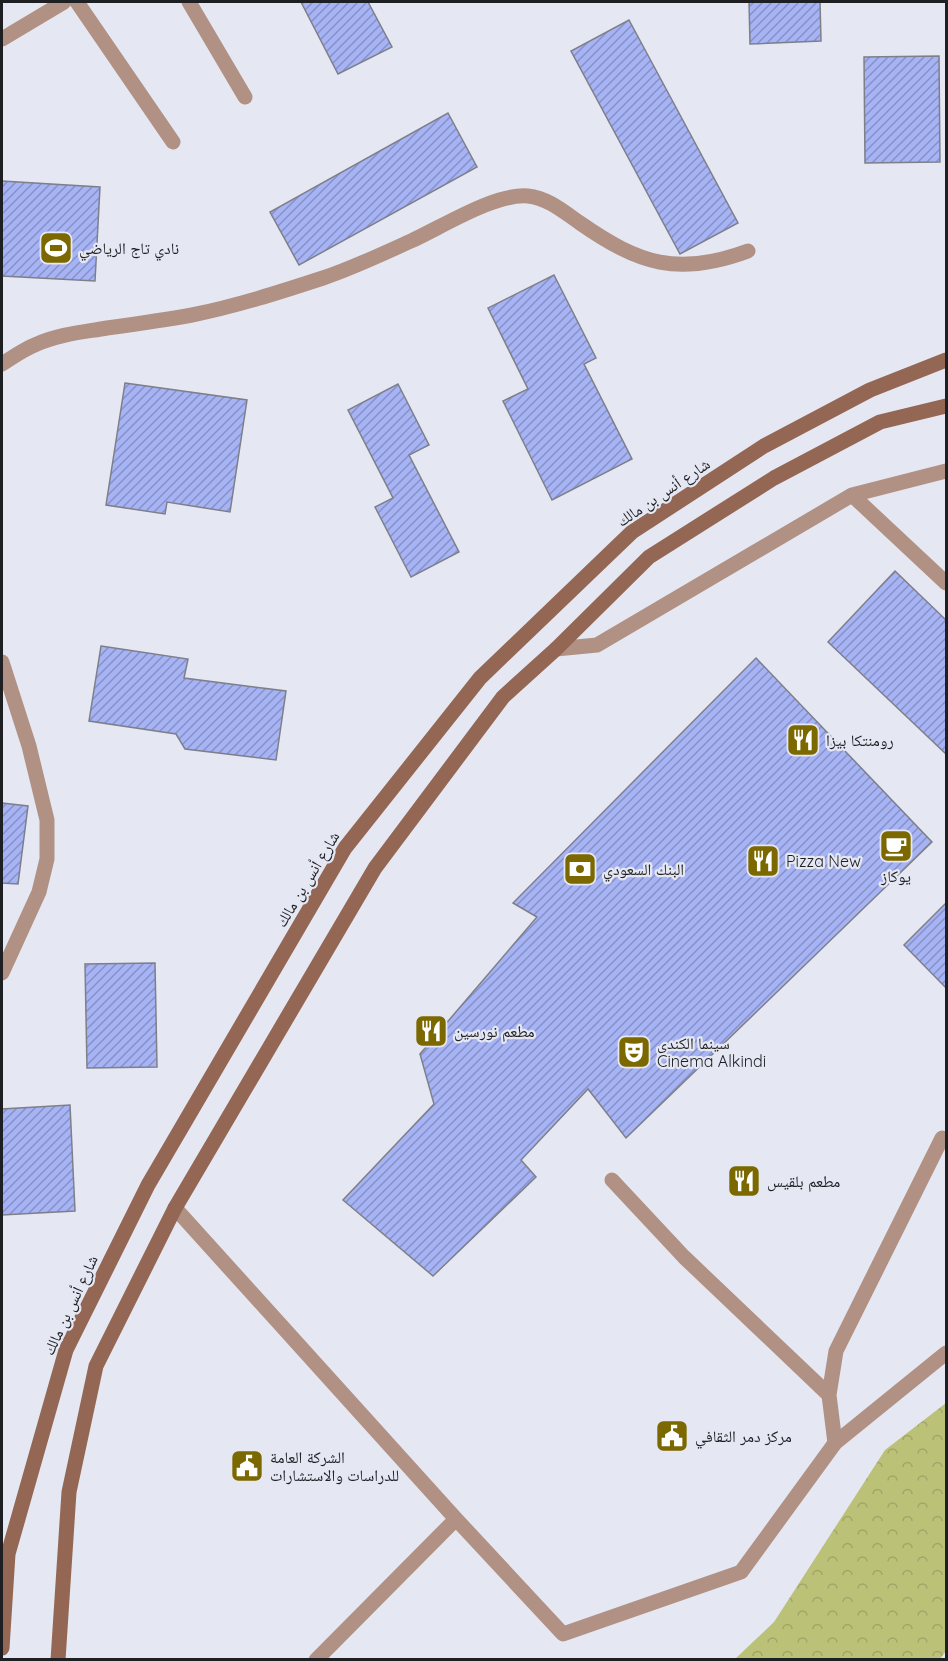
<svg xmlns="http://www.w3.org/2000/svg" width="948" height="1661" font-family="Quicksand,'Noto Naskh Arabic',sans-serif">
	<style>
		.park { fill: url(#park-crowns) }
		.building { fill: url(#building-hatch); stroke: #7d7f89; stroke-width: 1.5 }
		.lines { fill: none; stroke-linecap: round; stroke-linejoin: round }
		.service { stroke: #b19184; stroke-width: 15 }
		.minor { stroke: #b19184; stroke-width: 15 }
		.secondary { stroke: #946754; stroke-width: 15 }
		.labels { text-anchor: middle; dominant-baseline: central; stroke-width: 4.5; stroke-linejoin: round; paint-order: stroke }
		.poi-label { font-size: 16px; fill: #1e1f23; stroke: #e5e8f3; text-anchor: start }
		.street-label { font-size: 16px; fill: #1e1f23; stroke: #e5e8f3 }
	</style>
	<defs>
		<pattern id="park-crowns" width="20" height="18" patternUnits="userSpaceOnUse" patternTransform="scale(1.5)"><rect width="20" height="18" fill="#bcc178"/><path d="M2 6a3 3 0 1 1 6 0M12 15a3 3 0 1 1 6 0" fill="none" stroke="#a1a568"/></pattern>
		<pattern id="building-hatch" width="6" height="6" patternUnits="userSpaceOnUse" patternTransform="scale(1.5)"><rect width="6" height="6" fill="#a6b3f5"/><path d="M-1 1l2-2M0 6l6-6M5 7l2-2" fill="none" stroke="#8791c6"/></pattern>
	</defs>
	<rect width="100%" height="100%" fill="#e5e8f3"/>
	<!-- park -->
	<path class="park" d="M 946,1403 L 946,1651 L 940,1659 L 735,1659 L 774,1622 L 885,1450 Z"/>
	<!-- building -->
	<path class="building" d="M 301,2 L 368,2 L 392,47 L 338,74 Z
		M 749,2 L 820,2 L 821,41 L 750,44 Z
		M 629,20 L 738,223 L 680,254 L 571,51 Z
		M 939,56 L 940,162 L 865,163 L 864,57 Z
		M 448,113 L 477,167 L 299,265 L 270,212 Z
		M 2,181 L 100,187 L 95,281 L 2,276 Z
		M 554,275 L 596,358 L 584,364 L 632,459 L 552,500 L 503,401 L 528,389 L 488,308 Z
		M 125,383 L 247,400 L 230,512 L 167,502 L 165,514 L 106,505 Z
		M 398,384 L 429,445 L 409,455 L 459,552 L 411,577 L 375,507 L 393,498 L 348,410 Z
		M 895,571 L 946,620 L 946,754 L 828,642 Z
		M 101,646 L 188,659 L 184,678 L 286,691 L 276,760 L 185,749 L 176,734 L 89,721 Z
		M 756,658 L 932,842 L 626,1138 L 588,1089 L 521,1160 L 536,1177 L 433,1276 L 343,1200 L 434,1104 L 420,1054 L 537,917 L 513,903 Z
		M 2,803 L 28,806 L 18,884 L 2,883 Z
		M 946,903 L 946,988 L 904,945 Z
		M 155,963 L 157,1067 L 87,1068 L 85,964 Z
		M 70,1105 L 75,1211 L 2,1215 L 2,1109 Z"/>
	<g class="lines">
		<!-- service -->
		<path class="service" d="M 77,2 L 173,142
			M 189,2 L 245,97
			M 2,39 L 64,2
			M 2,364 C 13,357 24,349 37,344 C 59,334 84,332 107,328 C 136,324 164,320 192,315 C 237,306 280,292 323,278 C 353,268 382,254 411,241 C 442,227 495,193 528,196 C 548,198 564,212 580,223 C 639,264 678,277 748,251
			M 2,662 L 29,746 L 47,820 L 47,859 L 39,892 L 2,973
			M 612,1180 L 684,1257 L 829,1395
			M 835,1443 L 829,1395 L 836,1351 L 942,1138"/>
		<!-- minor -->
		<path class="minor" d="M 852,495 L 946,583
			M 556,649 L 597,645 L 852,495 L 946,471
			M 175,1208 L 456,1519 L 563,1634 L 741,1572 L 835,1443 L 946,1353
			M 316,1660 L 456,1519"/>
		<!-- secondary -->
		<path class="secondary" d="M 2,1648 L 8,1554 L 66,1350 L 148,1185 L 345,848 L 480,678 L 632,532 L 764,446 L 870,390 L 946,360
			M 58,1660 L 69,1492 L 96,1366 L 175,1208 L 375,868 L 503,697 L 556,649 L 649,557 L 774,478 L 880,422 L 946,406"/>
	</g>
	<!-- icons -->
	<defs>
		<symbol id="stadium-square" viewBox="-11 -11 22 22"><rect x="-9" y="-9" width="18" height="18" rx="4" fill="#7b6900" stroke="#e5e8f3"/><path d="M0-5a6.5 5 0 1 0 0 10a6.5 5 0 1 0 0-10ZM-3.5-1.8h7v3.6h-7Z" fill="#fff"/></symbol>
		<symbol id="restaurant-square" viewBox="-11 -11 22 22"><rect x="-9" y="-9" width="18" height="18" rx="4" fill="#7b6900" stroke="#e5e8f3"/><path d="M-5-6h1v4h1v-4h1v4h1v-4h1v5L-1.5 .5V6h-2V.5L-5-1ZM5-6V6H3V1.5H1.5Q1.5-4 5-6Z" fill="#fff"/></symbol>
		<symbol id="cafe-square" viewBox="-11 -11 22 22"><rect x="-9" y="-9" width="18" height="18" rx="4" fill="#7b6900" stroke="#e5e8f3"/><path d="M-5.5-4.5H6V0H3Q3 3.5 0 3.5H-2.5Q-5.5 3.5-5.5 0ZM3-3.2v2h1.7v-2ZM-6 4.5H4V6H-6Z" fill="#fff"/></symbol>
		<symbol id="bank-square" viewBox="-11 -11 22 22"><rect x="-9" y="-9" width="18" height="18" rx="4" fill="#7b6900" stroke="#e5e8f3"/><path d="M-6-4H6V4H-6ZM0-2.3a2.3 2.3 0 1 0 0 4.6a2.3 2.3 0 1 0 0-4.6Z" fill="#fff"/></symbol>
		<symbol id="theatre-square" viewBox="-11 -11 22 22"><rect x="-9" y="-9" width="18" height="18" rx="4" fill="#7b6900" stroke="#e5e8f3"/><path d="M-5-5.5Q0-4 5-5.5V0Q5 5 0 6Q-5 5-5 0ZM-3.3-2.5H-1v1.5H-3.3ZM1-2.5H3.3v1.5H1ZM-2.8 1Q0 5.5 2.8 1Z" fill="#fff"/></symbol>
		<symbol id="civic-square" viewBox="-11 -11 22 22"><rect x="-9" y="-9" width="18" height="18" rx="4" fill="#7b6900" stroke="#e5e8f3"/><path d="M-.6-6.5H3V-4.5H.6V-3L4-1V1h2V6H-6V1h2V-1L-.6-3ZM-1.2 2.5V6h2.4V2.5Z" fill="#fff"/></symbol>
	</defs>
	<g fill-rule="evenodd">
		<use href="#stadium-square" x="37" y="229" width="38" height="38"/>
		<use href="#restaurant-square" x="784" y="721" width="38" height="38"/>
		<use href="#cafe-square" x="877" y="827" width="38" height="38"/>
		<use href="#restaurant-square" x="744" y="842" width="38" height="38"/>
		<use href="#bank-square" x="561" y="850" width="38" height="38"/>
		<use href="#restaurant-square" x="412" y="1012" width="38" height="38"/>
		<use href="#theatre-square" x="615" y="1033" width="38" height="38"/>
		<use href="#restaurant-square" x="725" y="1162" width="38" height="38"/>
		<use href="#civic-square" x="653" y="1417" width="38" height="38"/>
		<use href="#civic-square" x="228" y="1447" width="38" height="38"/>
	</g>
	<g class="labels">
		<!-- poi labels -->
		<g class="poi-label">
			<text x="79" y="248">نادي تاج الرياضي</text>
			<text x="826" y="740">رومنتكا بيزا</text>
			<text x="786" y="861">Pizza New</text>
			<text x="603" y="869">البنك السعودي</text>
			<text x="896" y="876" text-anchor="middle">يوكاز</text>
			<text x="454" y="1031">مطعم نورسين</text>
			<text x="657" y="1043">سينما الكندي<tspan x="657" dy="18">Cinema Alkindi</tspan></text>
			<text x="767" y="1181">مطعم بلقيس</text>
			<text x="695" y="1436">مركز دمر الثقافي</text>
			<text x="270" y="1457">الشركة العامة<tspan x="270" dy="18">للدراسات والاستشارات</tspan></text>
		</g>
		<!-- street labels -->
		<g class="street-label">
			<text transform="translate(663 492) rotate(-34)">شارع أنس بن مالك</text>
			<text transform="translate(307 879) rotate(-59)">شارع أنس بن مالك</text>
			<text transform="translate(70 1305) rotate(-65)">شارع أنس بن مالك</text>
		</g>
	</g>
	<!-- border -->
	<rect width="948" height="1661" fill="none" stroke="#1e1f23" stroke-width="6"/>
</svg>
